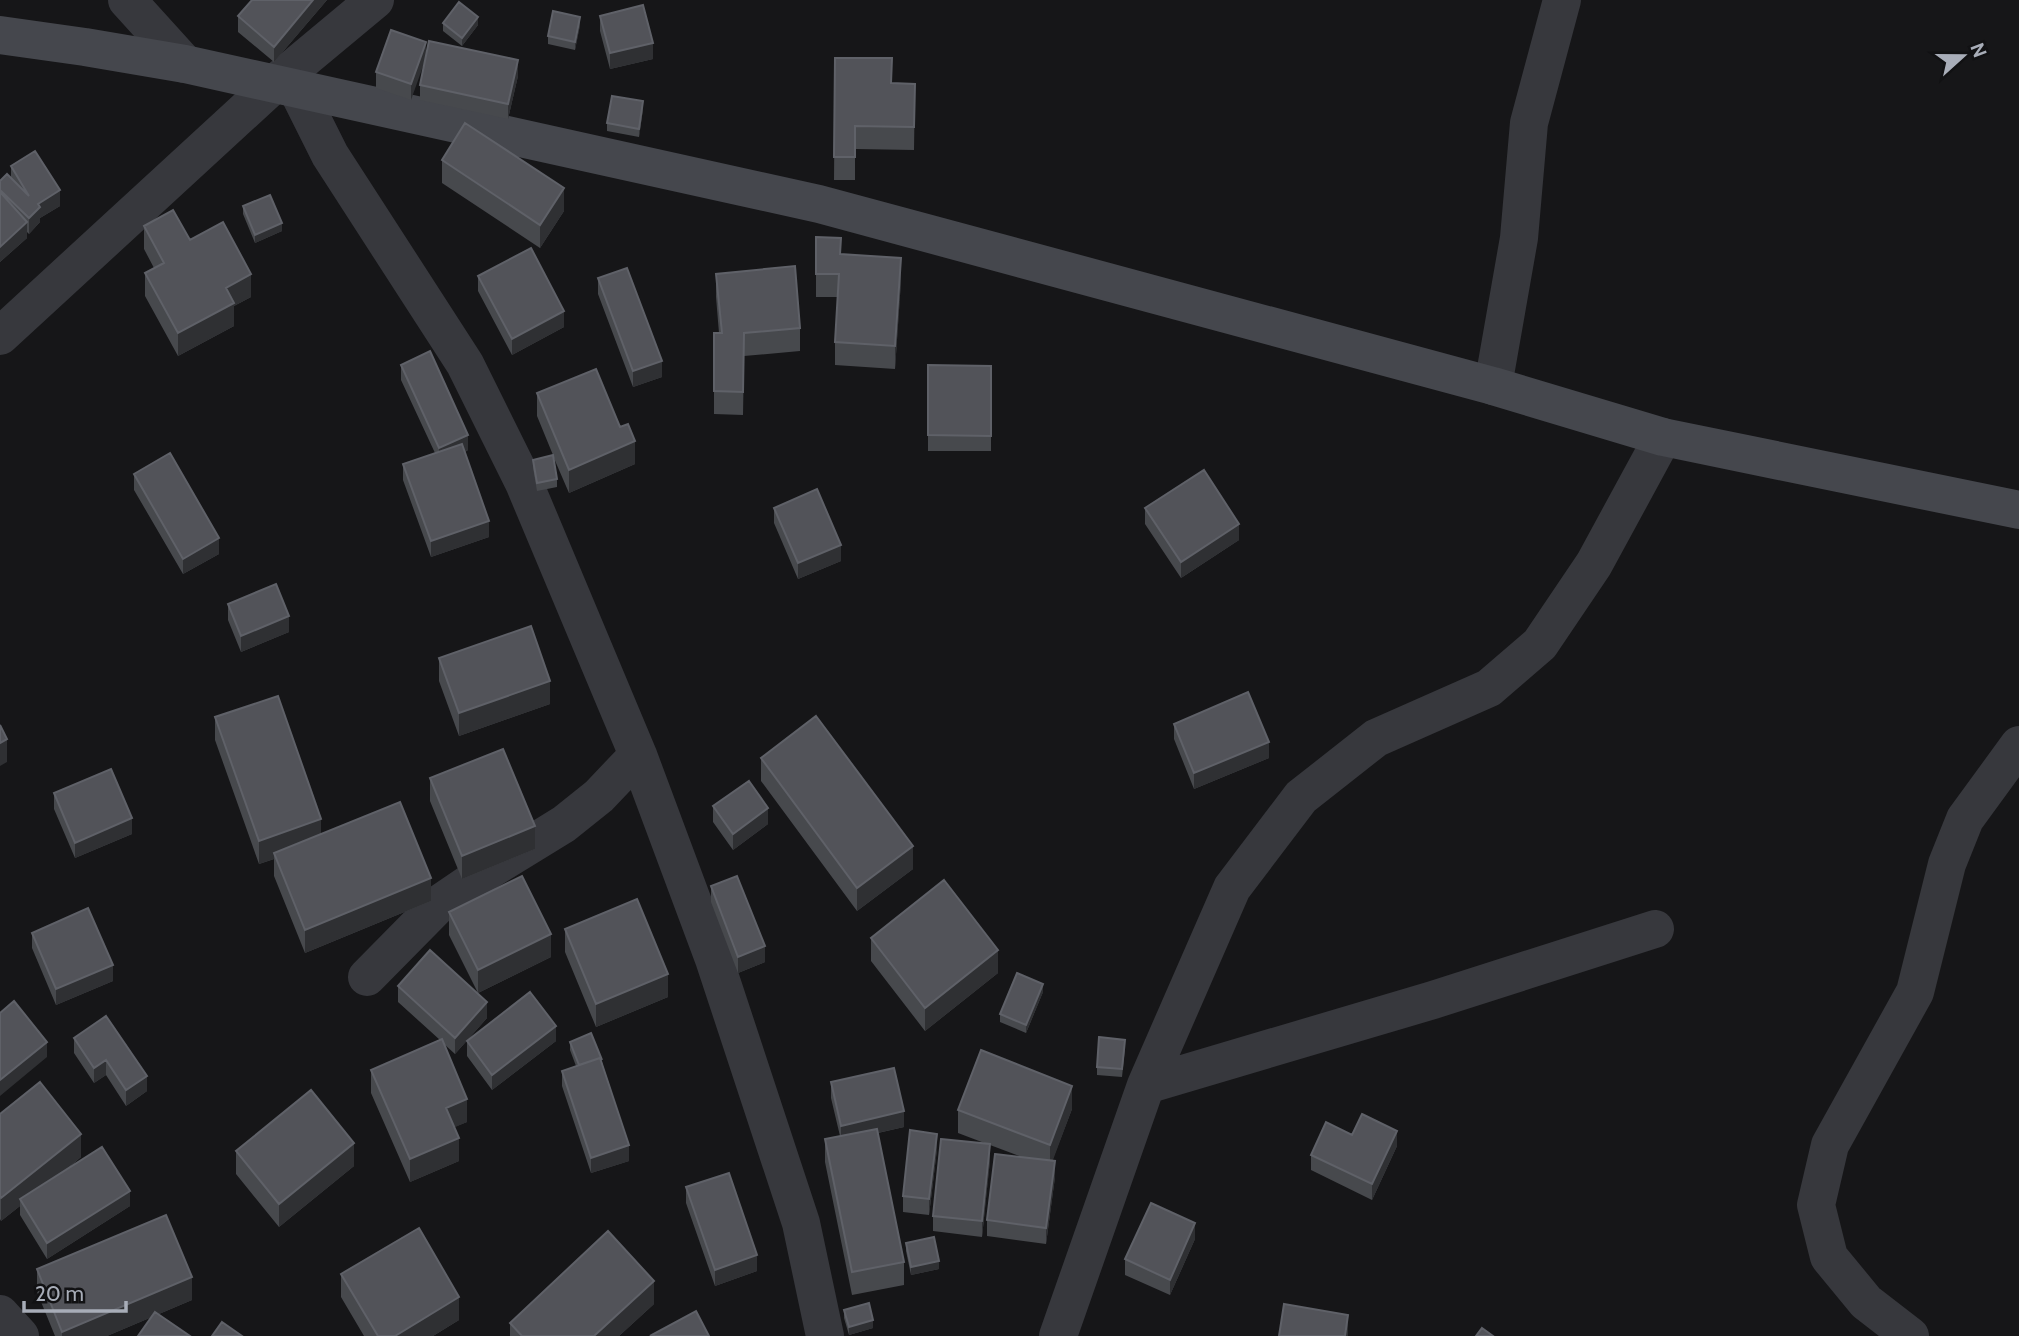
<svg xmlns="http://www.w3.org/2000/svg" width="2019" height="1336" font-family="Cabin,sans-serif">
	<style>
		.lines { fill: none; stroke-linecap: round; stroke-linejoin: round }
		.street { stroke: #37383d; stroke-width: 38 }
		.secondary { stroke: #45474d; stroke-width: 38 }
		.wall { fill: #47494d }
		.shaded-wall { fill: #2f3033 }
		.building { fill: #525359; stroke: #5f6168; stroke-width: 2 }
	</style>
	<rect width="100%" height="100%" fill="#161618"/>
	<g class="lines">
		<!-- street -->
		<path class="street" d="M 127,0 L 185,64
			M 297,89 L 330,155 L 465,364 L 524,483 L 638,755 L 714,959 L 801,1223 L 825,1336
			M 0,336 L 274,84 L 375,0
			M 1493,386 L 1519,238 L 1529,123 L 1562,0
			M 367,977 L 439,904 L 486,872 L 564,824 L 599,796 L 638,755
			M 1146,1085 L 1433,1000 L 1655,929
			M 0,1314 L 20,1336
			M 1058,1336 L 1146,1085 L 1232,888 L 1301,797 L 1376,738 L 1489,688 L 1540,644 L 1594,564 L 1663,437
			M 1910,1336 L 1866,1302 L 1829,1257 L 1816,1205 L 1830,1145 L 1915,992 L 1947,864 L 1965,819 L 2019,745"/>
		<!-- secondary -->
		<path class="secondary" d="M 0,35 L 85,47 L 185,64 L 819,204 L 1493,386 L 1663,437 L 2019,510"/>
	</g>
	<!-- wall -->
	<path class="wall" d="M 252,0 L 327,0 L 274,62 L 238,32 L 238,16 Z
		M 600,16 L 653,59 L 610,69 L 600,31 Z
		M 443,23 L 478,25 L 462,46 L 443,31 Z
		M 580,25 L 575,50 L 548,44 L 548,36 Z
		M 426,42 L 411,100 L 376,88 L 376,72 Z
		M 835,58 L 892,84 L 915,84 L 914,150 L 855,149 L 855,180 L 834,180 Z
		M 518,76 L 508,119 L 420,100 L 420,85 Z
		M 643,109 L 639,137 L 607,131 L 607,123 Z
		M 442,160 L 564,211 L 540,248 L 442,183 Z
		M 11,166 L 60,206 L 40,218 L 40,222 L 29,234 L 27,232 L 27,238 L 0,262 L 0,181 L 11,179 Z
		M 243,206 L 282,231 L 255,243 L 243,214 Z
		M 144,226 L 190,240 L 251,297 L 234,306 L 234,326 L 178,356 L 145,296 L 145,273 L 154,268 L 144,249 Z
		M 816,237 L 841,254 L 901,281 L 895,369 L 835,365 L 835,342 L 838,297 L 816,297 Z
		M 716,274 L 800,328 L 800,351 L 744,356 L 743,415 L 714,414 L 714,333 L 719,333 L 716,297 Z
		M 478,276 L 564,327 L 512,355 L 478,291 Z
		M 598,278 L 662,377 L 633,387 L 598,294 Z
		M 401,365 L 468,450 L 465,452 L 489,537 L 431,557 L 403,480 L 403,464 L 435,453 L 401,380 Z
		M 928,365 L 991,366 L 991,451 L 928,451 Z
		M 537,393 L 635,464 L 569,493 L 553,456 L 557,479 L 557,487 L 537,491 L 533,468 L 533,460 L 553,455 L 537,416 Z
		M 134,474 L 219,554 L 183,574 L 134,490 Z
		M 774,508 L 841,561 L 798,579 L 774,523 Z
		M 1145,508 L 1239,540 L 1181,578 L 1145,524 Z
		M 228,604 L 289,632 L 241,652 L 228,620 Z
		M 439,658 L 550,704 L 459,736 L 439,681 Z
		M 215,717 L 321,834 L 431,901 L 305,953 L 274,876 L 274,859 L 259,864 L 215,740 Z
		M 1174,724 L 1269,758 L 1194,789 L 1174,739 Z
		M 761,758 L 913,869 L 857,911 L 761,781 Z
		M 430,778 L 535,849 L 462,879 L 430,801 Z
		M 54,793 L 132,834 L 75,858 L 54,809 Z
		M 713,806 L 768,824 L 733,850 L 713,822 Z
		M 711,886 L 765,962 L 738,973 L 711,902 Z
		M 449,912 L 551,957 L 478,993 L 449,935 Z
		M 565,929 L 668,997 L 596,1027 L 565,952 Z
		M 32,933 L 113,981 L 56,1005 L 32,948 Z
		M 871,938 L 998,973 L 925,1031 L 871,961 Z
		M 398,986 L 487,1018 L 455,1054 L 444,1044 L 467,1122 L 454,1127 L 459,1161 L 410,1182 L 371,1093 L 371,1070 L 440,1040 L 398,1002 Z
		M 1043,992 L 1026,1033 L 1000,1022 L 1000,1014 Z
		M 106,1016 L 147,1091 L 126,1106 L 106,1075 L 94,1083 L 74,1053 L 74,1038 Z
		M 467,1041 L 556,1041 L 492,1090 L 467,1056 Z
		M 570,1042 L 602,1062 L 629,1161 L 591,1173 L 562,1086 L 562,1071 L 576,1066 L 570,1050 Z
		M 1125,1048 L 1122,1077 L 1097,1075 L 1097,1067 Z
		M 831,1082 L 904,1127 L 878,1133 L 904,1262 L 904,1285 L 852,1295 L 825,1162 L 825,1139 L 840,1136 L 831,1098 Z
		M 1072,1109 L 1052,1161 L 1055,1177 L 1046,1244 L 987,1236 L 987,1220 L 1022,1157 L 990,1145 L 990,1160 L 982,1237 L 933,1231 L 933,1216 L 987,1144 L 958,1133 L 958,1110 Z
		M 0,1114 L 81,1157 L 65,1171 L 130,1206 L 47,1259 L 20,1215 L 20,1206 L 1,1221 L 0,1219 Z
		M 1397,1146 L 1372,1200 L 1311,1170 L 1311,1155 Z
		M 937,1149 L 929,1215 L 903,1212 L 903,1196 Z
		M 236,1151 L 354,1166 L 279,1227 L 236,1174 Z
		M 686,1187 L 757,1271 L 715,1286 L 686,1203 Z
		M 1195,1239 L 1170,1295 L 1125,1275 L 1125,1259 Z
		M 906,1243 L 939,1269 L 911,1275 L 906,1251 Z
		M 37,1269 L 192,1300 L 107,1336 L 55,1336 L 37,1292 Z
		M 341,1274 L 459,1320 L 433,1336 L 364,1336 L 341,1297 Z
		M 654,1304 L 619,1336 L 510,1336 L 510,1323 Z
		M 844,1310 L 873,1328 L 849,1335 L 844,1318 Z"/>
	<!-- shaded-wall -->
	<path class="shaded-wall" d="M 313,0 L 327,0 L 274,62 L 274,47 Z
		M 478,17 L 478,25 L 462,46 L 462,38 Z
		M 580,17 L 580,25 L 575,50 L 575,42 Z
		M 426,42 L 426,58 L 411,100 L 411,84 Z
		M 653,43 L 653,59 L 610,69 L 610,53 Z
		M 518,60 L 518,76 L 508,119 L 508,104 Z
		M 643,101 L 643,109 L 639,137 L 639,129 Z
		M 564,188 L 564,211 L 540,248 L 540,225 Z
		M 60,190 L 60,206 L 40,218 L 40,222 L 29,234 L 29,218 L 38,204 Z
		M 27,222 L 27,238 L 0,262 L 0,247 Z
		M 282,223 L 282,231 L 255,243 L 255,235 Z
		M 901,258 L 901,281 L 895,369 L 895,346 Z
		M 251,274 L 251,297 L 234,306 L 234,326 L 178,356 L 178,333 L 226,288 Z
		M 564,311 L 564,327 L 512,355 L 512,339 Z
		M 662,361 L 662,377 L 633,387 L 633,371 Z
		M 468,435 L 468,450 L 439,464 L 439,448 Z
		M 635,441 L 635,464 L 569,493 L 569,470 Z
		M 489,521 L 489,537 L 431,557 L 431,541 Z
		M 1239,524 L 1239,540 L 1181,578 L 1181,562 Z
		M 219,538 L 219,554 L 183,574 L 183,559 Z
		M 841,545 L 841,561 L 798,579 L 798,563 Z
		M 289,616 L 289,632 L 241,652 L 241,636 Z
		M 550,681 L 550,704 L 459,736 L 459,713 Z
		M 7,739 L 7,762 L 0,766 L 0,743 Z
		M 1269,742 L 1269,758 L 1194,789 L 1194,773 Z
		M 768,808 L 768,824 L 733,850 L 733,834 Z
		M 132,818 L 132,834 L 75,858 L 75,843 Z
		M 321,819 L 321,842 L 274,853 L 274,859 L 259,864 L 259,841 Z
		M 535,826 L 535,849 L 462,879 L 462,856 Z
		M 913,846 L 913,869 L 857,911 L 857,888 Z
		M 431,878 L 431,901 L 305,953 L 305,930 Z
		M 551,934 L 551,957 L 478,993 L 478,970 Z
		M 765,946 L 765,962 L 738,973 L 738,957 Z
		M 998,950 L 998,973 L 925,1031 L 925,1008 Z
		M 113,965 L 113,981 L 56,1005 L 56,989 Z
		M 668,974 L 668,997 L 596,1027 L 596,1004 Z
		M 1043,984 L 1043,992 L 1026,1033 L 1026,1025 Z
		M 487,1002 L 487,1018 L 455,1054 L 455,1038 Z
		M 556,1026 L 556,1041 L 492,1090 L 492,1075 Z
		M 47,1042 L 47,1057 L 0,1096 L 0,1080 Z
		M 106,1060 L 106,1075 L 94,1083 L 94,1068 Z
		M 147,1076 L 147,1091 L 126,1106 L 126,1090 Z
		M 1072,1086 L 1072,1109 L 1050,1168 L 1050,1145 Z
		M 467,1099 L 467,1122 L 446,1131 L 446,1108 Z
		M 904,1111 L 904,1127 L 841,1141 L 841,1126 Z
		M 1397,1131 L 1397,1146 L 1372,1200 L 1372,1184 Z
		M 81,1134 L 81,1157 L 23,1204 L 20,1199 L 20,1206 L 1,1221 L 1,1198 Z
		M 937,1134 L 937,1149 L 929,1215 L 929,1199 Z
		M 459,1138 L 459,1161 L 410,1182 L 410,1159 Z
		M 354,1143 L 354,1166 L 279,1227 L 279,1204 Z
		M 990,1144 L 990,1160 L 982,1237 L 982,1221 Z
		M 629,1145 L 629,1161 L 591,1173 L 591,1158 Z
		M 1055,1161 L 1055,1177 L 1046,1244 L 1046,1228 Z
		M 130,1191 L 130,1206 L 47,1259 L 47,1243 Z
		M 1195,1223 L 1195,1239 L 1170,1295 L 1170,1280 Z
		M 757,1255 L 757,1271 L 715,1286 L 715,1270 Z
		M 939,1261 L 939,1269 L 911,1275 L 911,1267 Z
		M 192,1277 L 192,1300 L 107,1336 L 62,1336 L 62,1332 Z
		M 654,1281 L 654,1304 L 619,1336 L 594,1336 Z
		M 459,1297 L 459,1320 L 433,1336 L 395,1336 Z
		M 1348,1315 L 1348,1336 L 1345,1336 Z
		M 873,1320 L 873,1328 L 849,1335 L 849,1327 Z"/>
	<!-- building -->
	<path class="building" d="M 252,0 L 313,0 L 274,47 L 238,16 Z
		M 459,2 L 478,17 L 462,38 L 443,23 Z
		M 643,5 L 653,43 L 610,53 L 600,16 Z
		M 553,11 L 580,17 L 575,42 L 548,36 Z
		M 391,30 L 426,42 L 411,84 L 376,72 Z
		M 429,41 L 518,60 L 508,104 L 420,85 Z
		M 835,58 L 892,58 L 891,83 L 915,84 L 914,127 L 855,126 L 855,157 L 834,157 Z
		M 612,96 L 643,101 L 639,129 L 607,123 Z
		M 465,123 L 564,188 L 540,225 L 442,160 Z
		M 35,151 L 60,190 L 38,204 L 40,207 L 29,218 L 0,190 L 0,181 L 7,174 L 29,196 L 11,166 Z
		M 0,192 L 27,222 L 0,247 Z
		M 270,195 L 282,223 L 255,235 L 243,206 Z
		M 173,210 L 190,240 L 223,222 L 251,274 L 226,288 L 234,303 L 178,333 L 145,273 L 164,263 L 144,226 Z
		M 816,237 L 841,238 L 840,254 L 901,258 L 895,346 L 835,342 L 839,274 L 816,274 Z
		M 531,248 L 564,311 L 512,339 L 478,276 Z
		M 795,266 L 800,328 L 744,333 L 743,392 L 714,391 L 714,333 L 722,333 L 716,274 Z
		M 627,268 L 662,361 L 633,371 L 598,278 Z
		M 430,351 L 468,435 L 439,448 L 401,365 Z
		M 928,365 L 991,366 L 991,436 L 928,435 Z
		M 596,369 L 620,427 L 628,424 L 635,441 L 569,470 L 537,393 Z
		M 462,444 L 489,521 L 431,541 L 403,464 Z
		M 170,453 L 219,538 L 183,559 L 134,474 Z
		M 553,455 L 557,479 L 537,483 L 533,460 Z
		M 1204,470 L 1239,524 L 1181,562 L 1145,508 Z
		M 817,489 L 841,545 L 798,563 L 774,508 Z
		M 276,584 L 289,616 L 241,636 L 228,604 Z
		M 531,626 L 550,681 L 459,713 L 439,658 Z
		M 1248,692 L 1269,742 L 1194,773 L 1174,724 Z
		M 278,696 L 321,819 L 259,841 L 215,717 Z
		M 816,716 L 913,846 L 857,888 L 761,758 Z
		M 0,725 L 7,739 L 0,743 Z
		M 503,749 L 535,826 L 462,856 L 430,778 Z
		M 111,769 L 132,818 L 75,843 L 54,793 Z
		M 749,781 L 768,808 L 733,834 L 713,806 Z
		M 400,802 L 431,878 L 305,930 L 274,853 Z
		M 522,876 L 551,934 L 478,970 L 449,912 Z
		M 737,876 L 765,946 L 738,957 L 711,886 Z
		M 944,880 L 998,950 L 925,1008 L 871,938 Z
		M 637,899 L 668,974 L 596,1004 L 565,929 Z
		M 88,908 L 113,965 L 56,989 L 32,933 Z
		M 430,950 L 487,1002 L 455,1038 L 398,986 Z
		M 1017,973 L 1043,984 L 1026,1025 L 1000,1014 Z
		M 530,992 L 556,1026 L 492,1075 L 467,1041 Z
		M 14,1001 L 47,1042 L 0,1080 L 0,1013 Z
		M 106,1016 L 147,1076 L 126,1090 L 106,1060 L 94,1068 L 74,1038 Z
		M 591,1033 L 602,1060 L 600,1058 L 579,1065 L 570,1042 Z
		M 1099,1037 L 1125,1040 L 1122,1069 L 1097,1067 Z
		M 442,1039 L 467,1099 L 446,1108 L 459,1138 L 410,1159 L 371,1070 Z
		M 981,1050 L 1072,1086 L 1050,1145 L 958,1110 Z
		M 600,1058 L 629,1145 L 591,1158 L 562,1071 Z
		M 894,1068 L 904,1111 L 841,1126 L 831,1082 Z
		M 40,1082 L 81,1134 L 1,1198 L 0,1196 L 0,1114 Z
		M 311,1090 L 354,1143 L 279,1204 L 236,1151 Z
		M 1362,1114 L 1397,1131 L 1372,1184 L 1311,1155 L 1326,1122 L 1352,1135 Z
		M 877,1129 L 904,1262 L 852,1272 L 825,1139 Z
		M 910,1130 L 937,1134 L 929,1199 L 903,1196 Z
		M 941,1139 L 990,1144 L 982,1221 L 933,1216 Z
		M 102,1147 L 130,1191 L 47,1243 L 20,1199 Z
		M 995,1154 L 1055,1161 L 1046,1228 L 987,1220 Z
		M 729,1173 L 757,1255 L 715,1270 L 686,1187 Z
		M 1151,1203 L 1195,1223 L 1170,1280 L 1125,1259 Z
		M 166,1215 L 192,1277 L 62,1332 L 37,1269 Z
		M 419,1228 L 459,1297 L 395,1336 L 378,1336 L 341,1274 Z
		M 608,1231 L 654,1281 L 594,1336 L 522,1336 L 510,1323 Z
		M 934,1237 L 939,1261 L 911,1267 L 906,1243 Z
		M 869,1303 L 873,1320 L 849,1327 L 844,1310 Z
		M 1284,1304 L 1348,1315 L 1345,1336 L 1279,1336 Z
		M 696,1311 L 709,1336 L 650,1336 Z
		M 155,1312 L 190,1336 L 138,1336 Z
		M 222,1322 L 242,1336 L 212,1336 Z
		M 1482,1328 L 1493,1336 L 1476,1336 Z"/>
	<!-- north arrow -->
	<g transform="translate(1963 56) rotate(69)" stroke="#111113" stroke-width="5" paint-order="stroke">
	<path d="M0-5L12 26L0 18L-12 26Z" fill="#a8adb8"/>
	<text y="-10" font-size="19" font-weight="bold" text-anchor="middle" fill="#a8adb8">N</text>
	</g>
	<!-- scale -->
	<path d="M24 1301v10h102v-10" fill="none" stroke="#a8adb8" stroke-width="3.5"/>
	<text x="35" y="1301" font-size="21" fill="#a8adb8" stroke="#111113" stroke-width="5" paint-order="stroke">20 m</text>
</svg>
